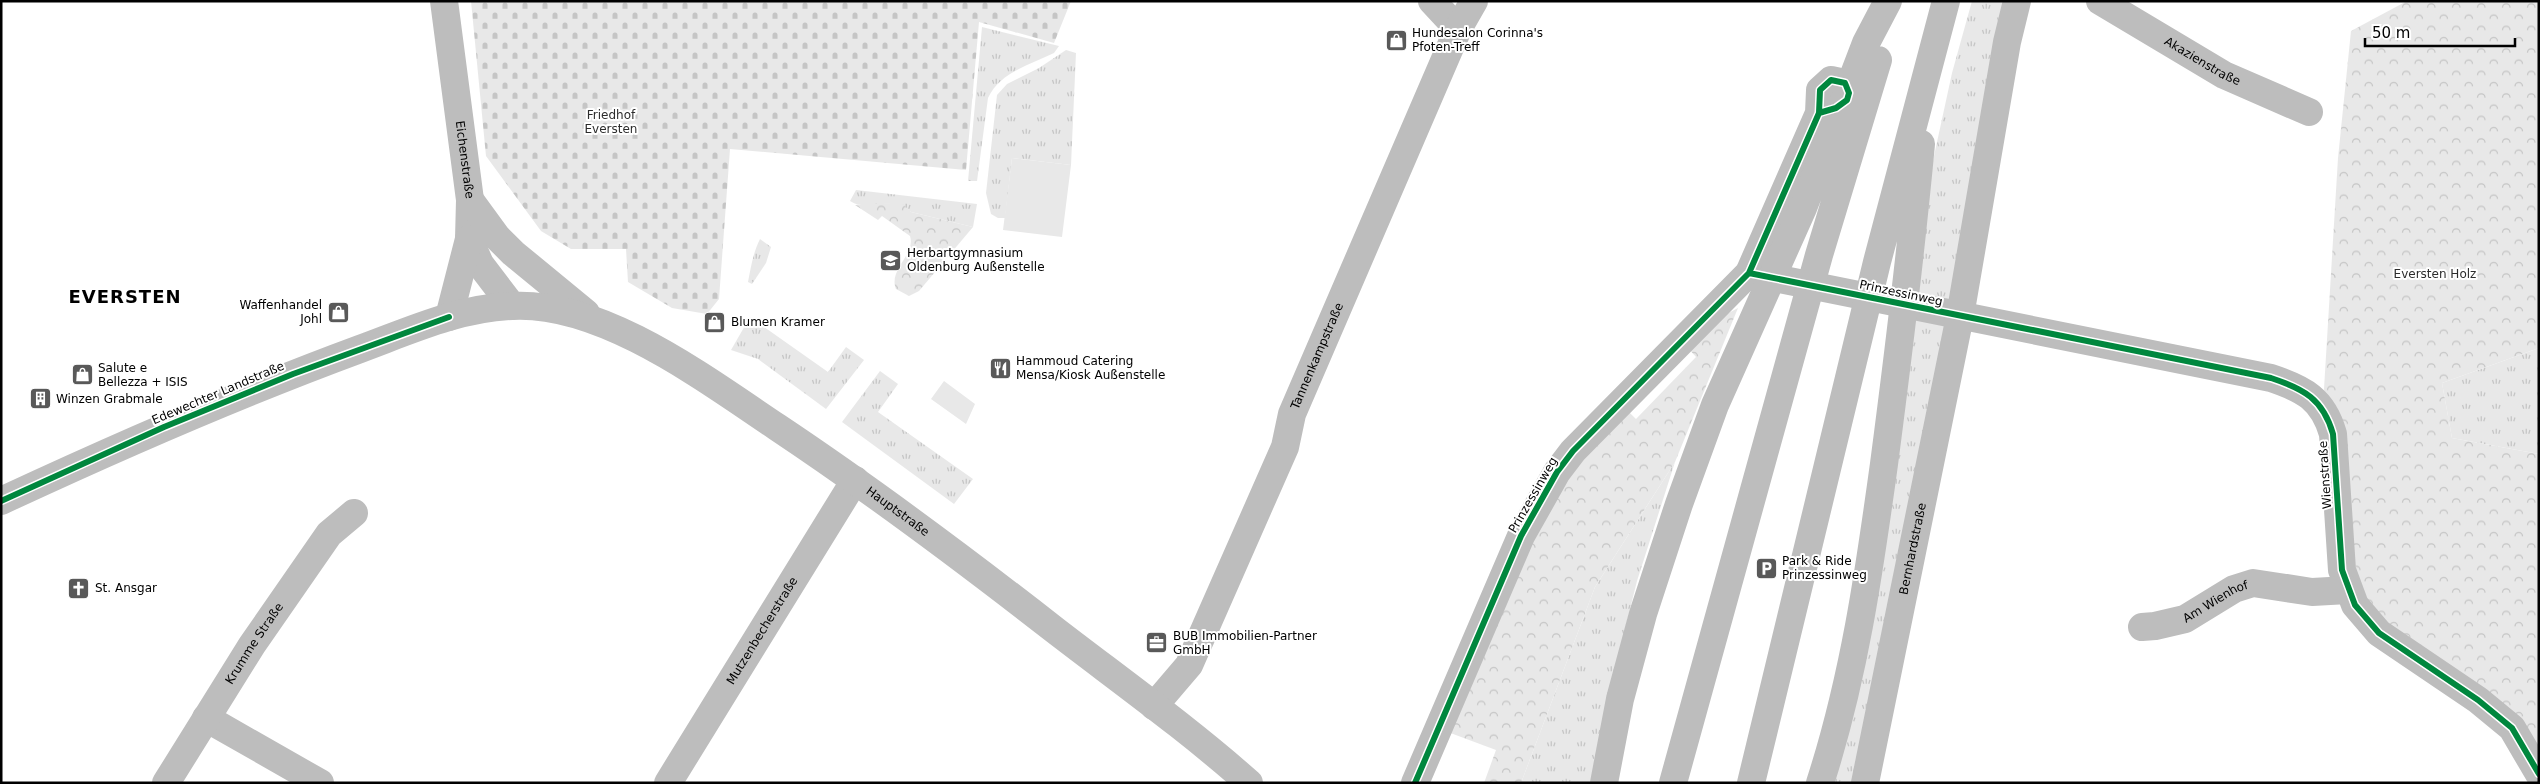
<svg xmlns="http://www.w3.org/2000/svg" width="2540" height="784" font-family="'DejaVu Sans',sans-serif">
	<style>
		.grass { fill: url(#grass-tufts) }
		.forest { fill: url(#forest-crowns) }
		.cemetery { fill: url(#cemetery-stones) }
		.garden { fill: #e8e8e8 }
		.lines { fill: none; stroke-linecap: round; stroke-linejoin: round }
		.minor { stroke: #bdbdbd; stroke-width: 28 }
		.major { stroke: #bdbdbd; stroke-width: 28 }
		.highway { stroke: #bdbdbd; stroke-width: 28 }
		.cycleway-casing { stroke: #fff; stroke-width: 9 }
		.cycleway { stroke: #00873e; stroke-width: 6 }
		.labels { text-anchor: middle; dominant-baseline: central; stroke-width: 4; stroke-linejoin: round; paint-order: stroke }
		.poi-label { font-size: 12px; fill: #000; stroke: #fff; text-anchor: start }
		.street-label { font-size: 12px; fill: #000; stroke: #fff }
		.park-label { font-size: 12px; fill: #2c2c2c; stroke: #fff }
		.district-label { font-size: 18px; font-weight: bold; letter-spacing: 1px; fill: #000; stroke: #fff }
	</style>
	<defs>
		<pattern id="grass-tufts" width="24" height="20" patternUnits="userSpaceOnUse" patternTransform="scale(1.25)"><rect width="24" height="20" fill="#e8e8e8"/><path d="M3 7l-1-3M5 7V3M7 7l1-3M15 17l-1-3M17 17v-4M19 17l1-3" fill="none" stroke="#c5c5c5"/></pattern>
		<pattern id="forest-crowns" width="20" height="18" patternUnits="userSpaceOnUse" patternTransform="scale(1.25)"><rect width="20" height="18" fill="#e8e8e8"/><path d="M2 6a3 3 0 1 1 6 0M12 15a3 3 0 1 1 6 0" fill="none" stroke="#c5c5c5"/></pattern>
		<pattern id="cemetery-stones" width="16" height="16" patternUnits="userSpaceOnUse" patternTransform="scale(1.25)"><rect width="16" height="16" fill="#e8e8e8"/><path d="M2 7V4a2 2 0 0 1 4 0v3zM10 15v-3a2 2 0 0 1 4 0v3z" fill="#c5c5c5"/></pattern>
	</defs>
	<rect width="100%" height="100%" fill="#fff"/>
	<!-- grass -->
	<path class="grass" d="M 1972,1 L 2017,1 L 1865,783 L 1820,783 L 1909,271 L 1952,73 Z
		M 982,27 L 1059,46 L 1054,53 C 1030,65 1000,72 988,98 L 977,181 L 968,181 Z
		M 1066,50 L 1076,53 L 1071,165 L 1012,158 L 1005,218 L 998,218 L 991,214 L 986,193 L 997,95 L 1007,84 L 1039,68 Z
		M 856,190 L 977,204 L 973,227 L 911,212 C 891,194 867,213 850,201 Z
		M 760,239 L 771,247 L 766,263 L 752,284 L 748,282 C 751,267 753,253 760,239 Z
		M 750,317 L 828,372 L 846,347 L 864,360 L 826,409 L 758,359 L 731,350 Z
		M 2539,348 L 2539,454 L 2452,438 L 2442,383 Z
		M 880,371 L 898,384 L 878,412 L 973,479 L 954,504 L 842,422 Z
		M 1675,462 L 1637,581 L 1610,689 L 1593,783 L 1521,783 L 1595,587 Z"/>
	<!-- forest -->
	<path class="forest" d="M 2407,1 L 2539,1 L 2539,348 L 2442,383 L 2452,438 L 2539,454 L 2539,774 L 2535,765 L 2365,618 L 2328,417 L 2324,389 L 2338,158 L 2351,31 Z
		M 892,203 L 904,205 L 911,212 L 973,227 L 919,291 L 909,296 L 896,289 C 888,269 916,255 910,236 L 882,216 L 878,220 L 855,205 Z
		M 1738,308 L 1675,462 L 1595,587 L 1521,783 L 1484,783 L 1496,750 L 1445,731 L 1540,509 L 1626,409 L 1636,419 L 1696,357 L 1688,348 L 1721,317 Z"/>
	<!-- cemetery -->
	<path class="cemetery" d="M 471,1 L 1071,1 L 1054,43 L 979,22 L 966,170 L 730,149 L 719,299 L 707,314 L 672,308 L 628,282 L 626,249 L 571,249 L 541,231 L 486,156 Z"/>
	<!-- garden -->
	<path class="garden" d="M 1012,158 L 1071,165 L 1062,237 L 1003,230 Z
		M 944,381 L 975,404 L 966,424 L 931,399 Z"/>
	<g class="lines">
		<!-- minor -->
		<g class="minor">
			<path id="s1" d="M 444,1 L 470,200 L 469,239 L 480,264 L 512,306"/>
			<path d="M 1432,1 L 1458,29"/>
			<path id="s2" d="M 2100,1 L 2224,75 L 2309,112"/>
			<path d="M 1749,273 L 2271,378 C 2304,389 2323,399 2333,434 L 2342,570 L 2355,605 L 2379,633 L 2478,700 L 2512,728 L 2539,774"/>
			<path d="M 449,317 L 469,239"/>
			<path id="s3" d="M 2142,627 L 2155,626 L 2185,619 L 2234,589 L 2253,583 L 2312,592 L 2348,590"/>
			<path id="s4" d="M 1154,706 L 1189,665 L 1285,447 L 1292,414 L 1458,29 L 1474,1"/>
			<path d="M 206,718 L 320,783"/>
			<path id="s5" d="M 166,783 L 252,645 L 329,534 L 354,513"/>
			<path id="s6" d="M 668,783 L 855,480"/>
			<path d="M 1415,783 L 1521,536 L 1557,472 L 1573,451 L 1749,273 L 1819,113 L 1820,90 L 1831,80 L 1845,83 L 1849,93 L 1847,100 L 1836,108 L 1819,113"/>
			<path id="s7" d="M 1865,783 L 1960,316 L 2007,42 L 2017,1"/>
		</g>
		<!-- major -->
		<g class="major">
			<path d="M 470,200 L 497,237 L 513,253 L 586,313"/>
			<path id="s8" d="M 1,501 C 119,446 238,394 360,349 C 409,331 459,308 512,306 C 602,301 705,379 777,427 C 873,491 965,560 1056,631 C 1121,681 1188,729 1249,783"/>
		</g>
		<!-- highway -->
		<path class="highway" d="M 1604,783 L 1620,699 L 1643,614 L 1679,504 L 1715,405 L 1803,208 L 1866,43 L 1888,1
			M 1673,783 L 1819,255 L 1878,60
			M 1751,783 L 1877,262 L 1946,1
			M 1820,783 C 1854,678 1869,573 1884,464 C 1898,357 1911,251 1921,144"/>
		<defs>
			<path id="cycleway" d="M 1749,273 L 2271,378 C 2304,389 2323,399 2333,434 L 2342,570 L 2355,605 L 2379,633 L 2478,700 L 2512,728 L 2539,774
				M 1,501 L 164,427 L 293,374 L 449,317
				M 1415,783 L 1521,536 L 1557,472 L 1573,451 L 1749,273 L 1819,113 L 1820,90 L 1831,80 L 1845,83 L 1849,93 L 1847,100 L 1836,108 L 1819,113"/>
		</defs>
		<!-- cycleway casing -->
		<use href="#cycleway" class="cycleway-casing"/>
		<!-- cycleway -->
		<use href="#cycleway" class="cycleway"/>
	</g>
	<!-- icons -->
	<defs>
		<symbol id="shop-square" viewBox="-11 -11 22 22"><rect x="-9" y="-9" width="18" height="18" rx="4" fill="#595959" stroke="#fff"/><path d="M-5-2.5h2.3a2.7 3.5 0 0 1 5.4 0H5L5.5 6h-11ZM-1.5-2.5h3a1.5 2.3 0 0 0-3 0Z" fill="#fff"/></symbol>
		<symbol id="school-square" viewBox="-11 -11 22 22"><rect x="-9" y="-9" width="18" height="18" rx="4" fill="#595959" stroke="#fff"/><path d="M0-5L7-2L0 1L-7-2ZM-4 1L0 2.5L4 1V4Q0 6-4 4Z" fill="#fff"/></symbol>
		<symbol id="restaurant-square" viewBox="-11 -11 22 22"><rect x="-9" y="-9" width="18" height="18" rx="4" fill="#595959" stroke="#fff"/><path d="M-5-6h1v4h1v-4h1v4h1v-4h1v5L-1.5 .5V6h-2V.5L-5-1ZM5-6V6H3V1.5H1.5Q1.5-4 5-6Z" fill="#fff"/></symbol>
		<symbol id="building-square" viewBox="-11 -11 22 22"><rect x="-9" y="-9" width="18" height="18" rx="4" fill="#595959" stroke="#fff"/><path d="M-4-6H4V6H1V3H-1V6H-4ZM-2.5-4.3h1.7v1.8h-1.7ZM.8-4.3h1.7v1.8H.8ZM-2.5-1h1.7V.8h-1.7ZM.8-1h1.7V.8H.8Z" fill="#fff"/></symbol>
		<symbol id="parking-square" viewBox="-11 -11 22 22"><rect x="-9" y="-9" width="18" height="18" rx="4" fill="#595959" stroke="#fff"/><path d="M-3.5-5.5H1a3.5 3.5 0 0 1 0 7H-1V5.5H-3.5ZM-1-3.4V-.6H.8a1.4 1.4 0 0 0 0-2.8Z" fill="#fff"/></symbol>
		<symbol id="church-square" viewBox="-11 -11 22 22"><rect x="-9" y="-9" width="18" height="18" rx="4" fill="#595959" stroke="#fff"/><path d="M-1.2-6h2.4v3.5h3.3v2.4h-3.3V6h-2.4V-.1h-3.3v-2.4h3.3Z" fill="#fff"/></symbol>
		<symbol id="office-square" viewBox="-11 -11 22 22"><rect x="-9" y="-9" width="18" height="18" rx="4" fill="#595959" stroke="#fff"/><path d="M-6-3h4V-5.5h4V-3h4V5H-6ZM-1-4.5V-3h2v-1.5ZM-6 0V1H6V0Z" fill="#fff"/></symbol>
	</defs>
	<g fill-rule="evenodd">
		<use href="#shop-square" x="1384" y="28" width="25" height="25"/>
		<use href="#school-square" x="878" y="248" width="25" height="25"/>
		<use href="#shop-square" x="326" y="300" width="25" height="25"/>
		<use href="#shop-square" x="702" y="310" width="25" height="25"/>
		<use href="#restaurant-square" x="988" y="356" width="25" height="25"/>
		<use href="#shop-square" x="70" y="362" width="25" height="25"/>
		<use href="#building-square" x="28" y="386" width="25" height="25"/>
		<use href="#parking-square" x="1754" y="556" width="25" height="25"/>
		<use href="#church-square" x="66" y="576" width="25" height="25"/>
		<use href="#office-square" x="1144" y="630" width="25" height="25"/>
	</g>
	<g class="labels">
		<!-- poi labels -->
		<g class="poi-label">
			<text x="1412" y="33">Hundesalon Corinna's<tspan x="1412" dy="14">Pfoten-Treff</tspan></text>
			<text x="907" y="253">Herbartgymnasium<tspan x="907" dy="14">Oldenburg Außenstelle</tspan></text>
			<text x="322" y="305" text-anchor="end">Waffenhandel<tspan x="322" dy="14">Johl</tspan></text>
			<text x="731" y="322">Blumen Kramer</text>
			<text x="1016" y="361">Hammoud Catering<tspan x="1016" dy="14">Mensa/Kiosk Außenstelle</tspan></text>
			<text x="98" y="368">Salute e<tspan x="98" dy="14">Bellezza + ISIS</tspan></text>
			<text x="56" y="399">Winzen Grabmale</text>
			<text x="1782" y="561">Park &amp; Ride<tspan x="1782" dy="14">Prinzessinweg</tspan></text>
			<text x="95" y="588">St. Ansgar</text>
			<text x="1173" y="636">BUB Immobilien-Partner<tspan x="1173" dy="14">GmbH</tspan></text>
		</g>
		<!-- street labels -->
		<g class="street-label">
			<text stroke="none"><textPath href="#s2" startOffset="119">Akazienstraße</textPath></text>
			<text stroke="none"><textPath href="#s1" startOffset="160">Eichenstraße</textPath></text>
			<text transform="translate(1901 293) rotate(12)">Prinzessinweg</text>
			<text stroke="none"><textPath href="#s4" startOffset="389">Tannenkampstraße</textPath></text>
			<text transform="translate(218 393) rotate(-23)">Edewechter Landstraße</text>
			<text transform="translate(2325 475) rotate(-94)">Wienstraße</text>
			<text transform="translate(1533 495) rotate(-60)">Prinzessinweg</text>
			<text stroke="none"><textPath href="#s8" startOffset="992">Hauptstraße</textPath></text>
			<text stroke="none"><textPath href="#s7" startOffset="239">Bernhardstraße</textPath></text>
			<text stroke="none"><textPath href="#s3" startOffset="79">Am Wienhof</textPath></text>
			<text stroke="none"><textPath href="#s6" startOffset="179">Mutzenbecherstraße</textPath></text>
			<text stroke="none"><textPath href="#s5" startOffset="165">Krumme Straße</textPath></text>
		</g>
		<!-- park labels -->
		<g class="park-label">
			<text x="611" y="115">Friedhof<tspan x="611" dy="14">Eversten</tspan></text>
			<text x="2435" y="274">Eversten Holz</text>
		</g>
		<!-- district labels -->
		<g class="district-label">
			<text x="125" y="296">EVERSTEN</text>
		</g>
	</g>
	<!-- border -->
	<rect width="2540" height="784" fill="none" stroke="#000000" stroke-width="5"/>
	<!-- scale -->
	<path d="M2365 38v8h150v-8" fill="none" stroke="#000000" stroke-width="2.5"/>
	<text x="2372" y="38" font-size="15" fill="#000000" stroke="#ffffff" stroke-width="4" paint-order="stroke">50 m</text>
</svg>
